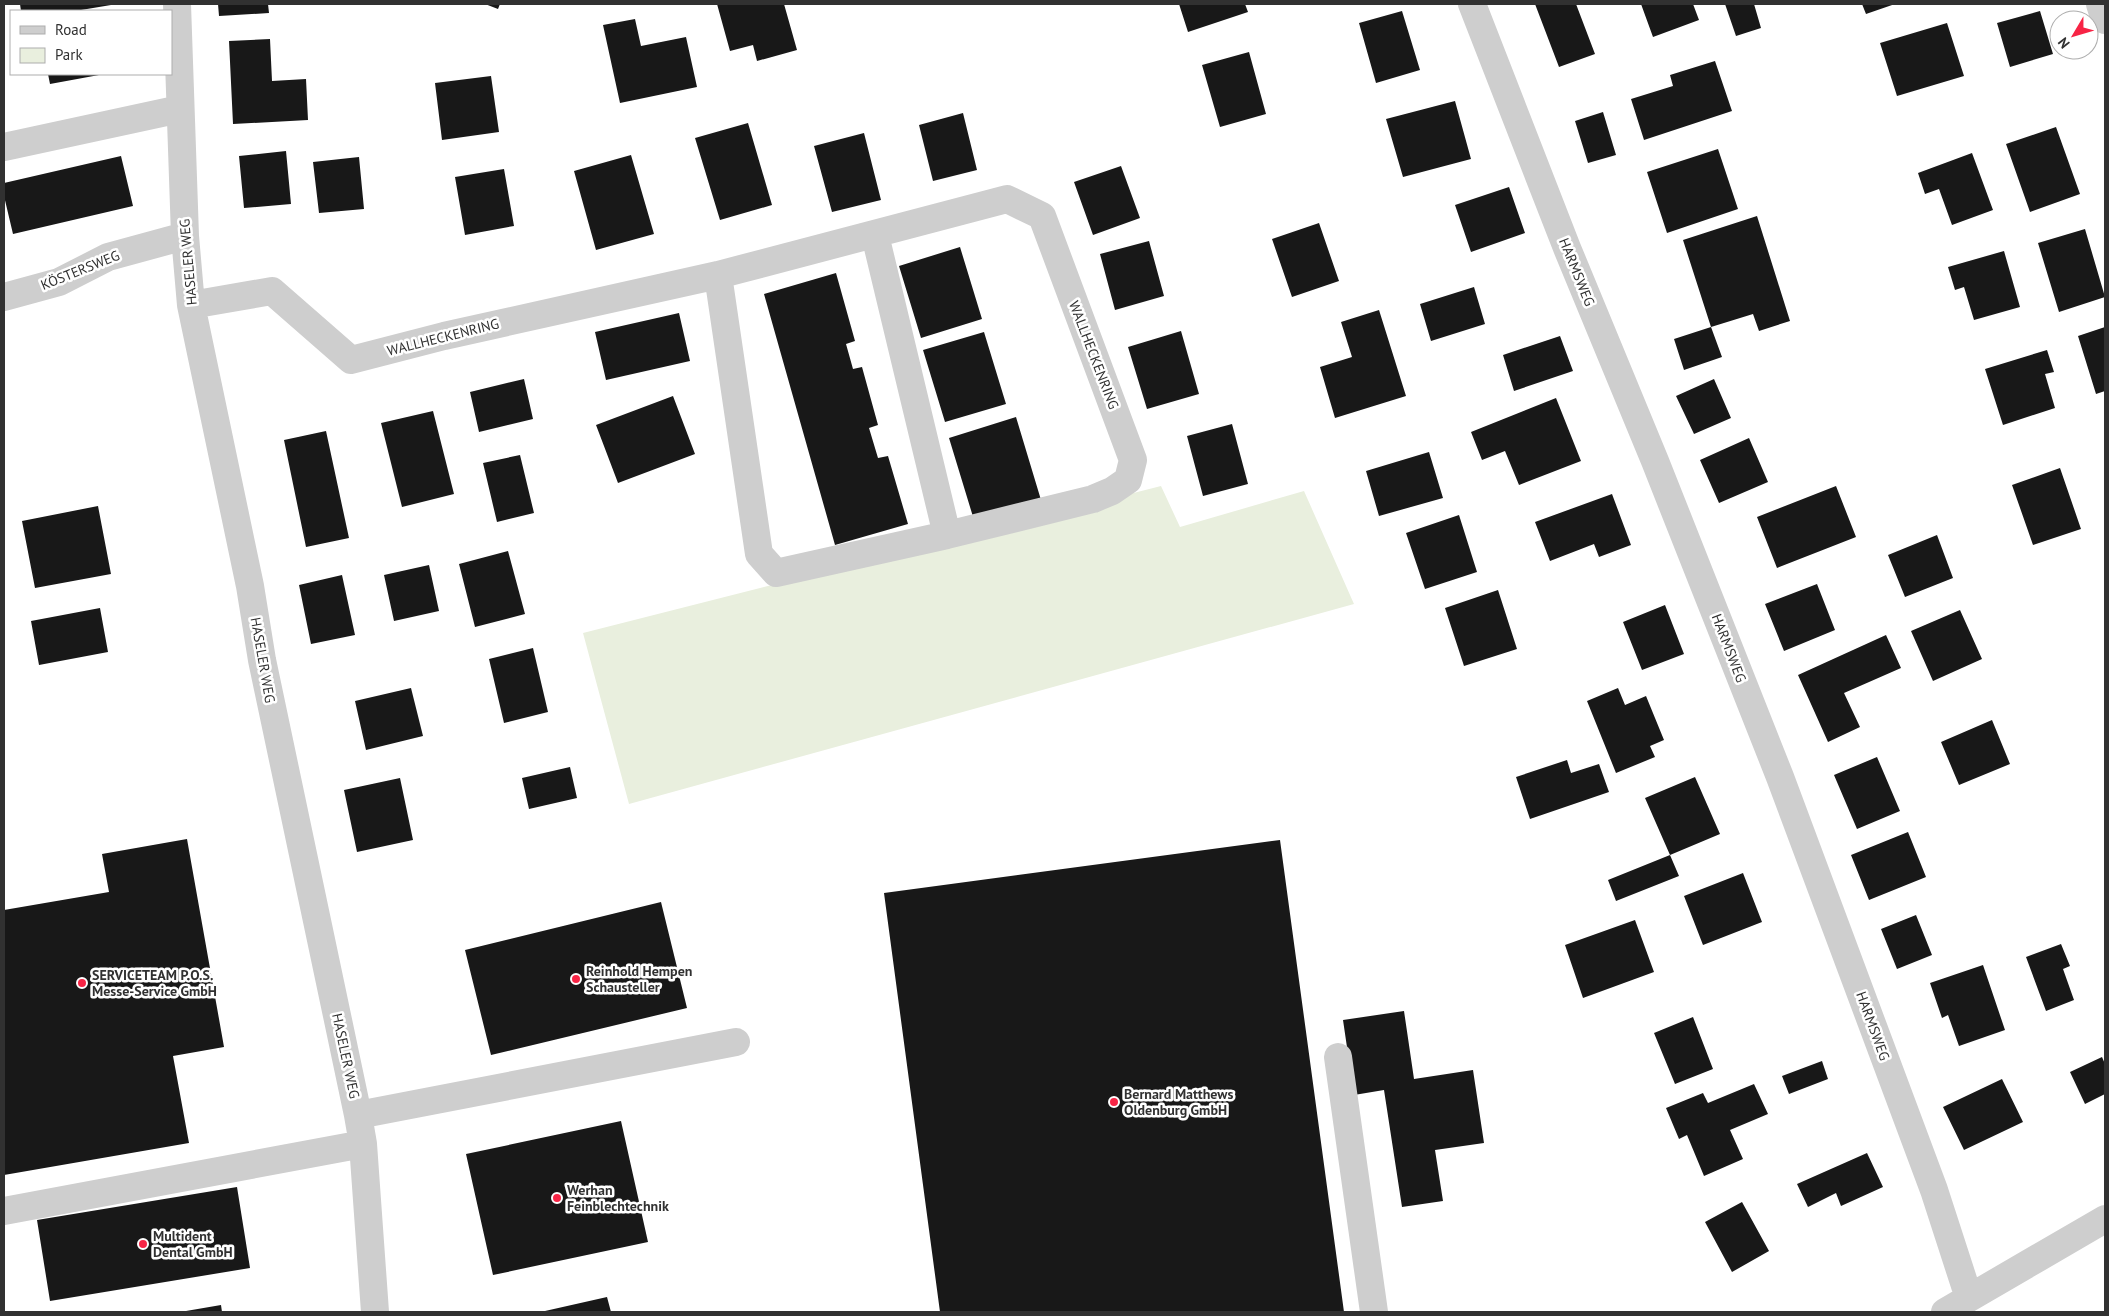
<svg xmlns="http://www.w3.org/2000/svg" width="2109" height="1316" font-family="'PT Sans',sans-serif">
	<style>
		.green { fill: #e9efde }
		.building { fill: #181818 }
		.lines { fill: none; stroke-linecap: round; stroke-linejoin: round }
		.minor { stroke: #cecece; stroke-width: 28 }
		.poi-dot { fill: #f72445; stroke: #fff; stroke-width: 2 }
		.labels { text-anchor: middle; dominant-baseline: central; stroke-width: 5; stroke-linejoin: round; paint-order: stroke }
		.street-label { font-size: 14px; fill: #313131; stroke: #fff }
		.poi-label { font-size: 14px; font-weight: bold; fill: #313131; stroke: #fff; text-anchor: start }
	</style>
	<rect width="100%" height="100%" fill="#fff"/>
	<!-- green -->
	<path class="green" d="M 1161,486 L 1180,527 L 1304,491 L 1354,604 L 629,804 L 583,633 Z"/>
	<!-- building -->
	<path class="building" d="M 20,4 L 111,4 L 111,5 L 75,11 L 21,11 Z
		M 218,4 L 268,4 L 269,13 L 219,16 Z
		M 485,4 L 500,4 L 498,9 Z
		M 717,4 L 784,4 L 797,50 L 757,61 L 753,45 L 730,51 Z
		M 1179,4 L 1245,4 L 1248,12 L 1188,32 Z
		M 1535,4 L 1576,4 L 1595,54 L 1559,67 Z
		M 1641,4 L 1693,4 L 1699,20 L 1653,37 Z
		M 1725,4 L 1754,4 L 1761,28 L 1736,36 Z
		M 1862,4 L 1895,4 L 1866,14 Z
		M 1402,11 L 1420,70 L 1376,83 L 1359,23 Z
		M 2040,11 L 2053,54 L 2010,67 L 1997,23 Z
		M 635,19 L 641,46 L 686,37 L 697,87 L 620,103 L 603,25 Z
		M 1947,23 L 1964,76 L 1897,96 L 1880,43 Z
		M 270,39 L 272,81 L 306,79 L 308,120 L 233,124 L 229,41 Z
		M 1249,52 L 1266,114 L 1220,127 L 1202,65 Z
		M 1715,61 L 1732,111 L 1644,140 L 1631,99 L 1673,86 L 1670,75 Z
		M 48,74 L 99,74 L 99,75 L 50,84 Z
		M 491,76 L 499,132 L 442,140 L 435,83 Z
		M 1455,101 L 1471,159 L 1403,177 L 1386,119 Z
		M 1603,112 L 1616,155 L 1588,163 L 1575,121 Z
		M 963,113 L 977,170 L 933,181 L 919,125 Z
		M 748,123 L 772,205 L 720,220 L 695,138 Z
		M 2056,127 L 2080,194 L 2030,212 L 2006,144 Z
		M 864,133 L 881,200 L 832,212 L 814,146 Z
		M 1718,149 L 1738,209 L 1667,233 L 1647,172 Z
		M 286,151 L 291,204 L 244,208 L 239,156 Z
		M 1972,153 L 1993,210 L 1952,225 L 1939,189 L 1925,194 L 1918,173 Z
		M 631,155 L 654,234 L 596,250 L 574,171 Z
		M 121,156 L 133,206 L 13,234 L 4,196 L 4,183 Z
		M 359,157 L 364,209 L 319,213 L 313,162 Z
		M 1121,166 L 1140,218 L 1093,235 L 1074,182 Z
		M 504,169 L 514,226 L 465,235 L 455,177 Z
		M 1509,187 L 1525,233 L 1471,252 L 1455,205 Z
		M 1757,216 L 1790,321 L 1759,331 L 1753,314 L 1711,327 L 1683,240 Z
		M 1319,223 L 1339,281 L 1292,297 L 1272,239 Z
		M 2085,229 L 2105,297 L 2059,312 L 2038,243 Z
		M 1149,241 L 1164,296 L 1115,310 L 1100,254 Z
		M 960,247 L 982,319 L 921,338 L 899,266 Z
		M 2004,251 L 2020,307 L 1974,320 L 1964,287 L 1955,290 L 1948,267 Z
		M 836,273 L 855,341 L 846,344 L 853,369 L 862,367 L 878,425 L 869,428 L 878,458 L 888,456 L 908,524 L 835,545 L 764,294 Z
		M 1474,287 L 1485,324 L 1431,341 L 1420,304 Z
		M 1379,310 L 1406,396 L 1335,418 L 1320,367 L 1352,357 L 1341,322 Z
		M 679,313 L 690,361 L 606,380 L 595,332 Z
		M 1711,327 L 1722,357 L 1684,370 L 1674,339 Z
		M 2105,327 L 2105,391 L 2096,394 L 2078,336 Z
		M 1181,331 L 1199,394 L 1147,409 L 1128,347 Z
		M 984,332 L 1006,404 L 945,422 L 923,350 Z
		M 1560,336 L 1573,371 L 1514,391 L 1503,355 Z
		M 2047,350 L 2054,372 L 2045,374 L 2055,408 L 2003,425 L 1985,369 Z
		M 524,379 L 533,419 L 479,432 L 470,392 Z
		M 1714,379 L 1731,418 L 1694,434 L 1676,396 Z
		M 673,396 L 695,454 L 618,483 L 596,425 Z
		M 1556,398 L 1581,461 L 1519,485 L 1505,451 L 1482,460 L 1471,432 Z
		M 433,411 L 454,494 L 402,507 L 381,423 Z
		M 1016,417 L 1041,500 L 974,520 L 949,438 Z
		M 1232,424 L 1248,484 L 1203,496 L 1187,436 Z
		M 326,431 L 349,538 L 306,547 L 284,440 Z
		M 1749,438 L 1768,482 L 1719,503 L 1700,460 Z
		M 1429,452 L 1443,498 L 1379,516 L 1366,471 Z
		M 520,455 L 534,513 L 497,522 L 483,463 Z
		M 2060,468 L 2081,529 L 2033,545 L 2012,485 Z
		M 1836,486 L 1856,537 L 1777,568 L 1757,517 Z
		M 1612,494 L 1631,545 L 1599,557 L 1594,544 L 1550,561 L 1535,522 Z
		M 98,506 L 111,574 L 35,588 L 22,521 Z
		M 1459,515 L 1477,572 L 1425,589 L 1406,533 Z
		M 1937,535 L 1953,578 L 1905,597 L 1888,555 Z
		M 508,551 L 525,614 L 475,627 L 459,564 Z
		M 429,565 L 439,611 L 394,621 L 384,575 Z
		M 342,575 L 355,635 L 311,644 L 299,585 Z
		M 1817,584 L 1835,630 L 1784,651 L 1765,604 Z
		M 1498,590 L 1517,649 L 1464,666 L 1445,608 Z
		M 1665,605 L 1684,654 L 1642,670 L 1623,622 Z
		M 100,608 L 108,652 L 39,665 L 31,621 Z
		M 1960,610 L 1982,659 L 1933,681 L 1911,631 Z
		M 1886,635 L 1901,668 L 1844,693 L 1860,727 L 1828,742 L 1798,675 Z
		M 533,648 L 548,712 L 504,723 L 489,659 Z
		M 411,688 L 423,736 L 366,750 L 355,701 Z
		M 1618,688 L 1625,705 L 1646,696 L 1664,740 L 1650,746 L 1655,757 L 1616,773 L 1587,701 Z
		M 1992,720 L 2010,764 L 1959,785 L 1941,742 Z
		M 1877,757 L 1900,811 L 1857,829 L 1834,775 Z
		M 1567,760 L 1571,773 L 1599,764 L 1609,792 L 1530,819 L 1516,777 Z
		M 570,767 L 577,798 L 529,809 L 522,778 Z
		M 1695,777 L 1720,834 L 1670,855 L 1679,876 L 1616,901 L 1608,880 L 1670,855 L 1645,798 Z
		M 400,778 L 413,840 L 357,852 L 344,790 Z
		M 1908,832 L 1926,877 L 1869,900 L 1851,855 Z
		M 187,839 L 224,1047 L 173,1056 L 189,1143 L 4,1175 L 4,910 L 109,892 L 102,854 Z
		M 1280,840 L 1344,1312 L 940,1312 L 884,893 Z
		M 1743,873 L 1762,922 L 1703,945 L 1684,896 Z
		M 661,902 L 687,1008 L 491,1055 L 465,950 Z
		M 1916,915 L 1932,955 L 1897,969 L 1881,929 Z
		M 1635,920 L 1654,972 L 1583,998 L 1565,945 Z
		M 2061,944 L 2070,966 L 2063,969 L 2074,1000 L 2046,1011 L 2026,957 Z
		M 1983,965 L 2005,1030 L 1959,1046 L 1948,1015 L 1942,1018 L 1930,983 Z
		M 1404,1011 L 1414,1079 L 1473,1070 L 1484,1143 L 1435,1150 L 1443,1201 L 1402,1207 L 1384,1090 L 1354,1095 L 1343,1020 Z
		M 1693,1017 L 1713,1069 L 1675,1084 L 1654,1033 Z
		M 2102,1057 L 2105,1064 L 2105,1094 L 2085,1104 L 2070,1072 Z
		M 1822,1061 L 1828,1079 L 1789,1094 L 1782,1076 Z
		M 2002,1079 L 2023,1122 L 1964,1150 L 1943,1107 Z
		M 1754,1084 L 1768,1114 L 1730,1130 L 1743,1159 L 1704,1176 L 1687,1135 L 1679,1139 L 1666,1108 L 1703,1093 L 1708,1103 Z
		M 621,1121 L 648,1242 L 493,1275 L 466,1154 Z
		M 1867,1153 L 1883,1187 L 1841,1206 L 1836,1193 L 1808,1207 L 1797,1184 Z
		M 237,1187 L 250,1268 L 50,1301 L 37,1220 Z
		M 1742,1202 L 1769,1251 L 1732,1272 L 1705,1222 Z
		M 607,1297 L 611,1312 L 545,1312 L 545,1311 Z
		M 221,1305 L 222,1312 L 186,1312 L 186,1311 Z"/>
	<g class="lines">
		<!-- minor -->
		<path class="minor" d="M 177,4 L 185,236 L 191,305 L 250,586 L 262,660 L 358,1115 L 363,1144 L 375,1312
			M 1472,4 L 1567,248 L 1655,461 L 1780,777 L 1934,1190 L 1969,1298
			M 2100,4 L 2105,20
			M 4,147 L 180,109
			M 875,235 L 947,535
			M 4,297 L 59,282 L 108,257 L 185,236
			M 191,305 L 272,291 L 351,360 L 444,336 L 718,275 L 1007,199 L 1042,216 L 1133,460 L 1128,480 L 1112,491 L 1093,499 L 947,535 L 776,573 L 759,554 L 718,275
			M 1338,1057 L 1374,1312
			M 358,1115 L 736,1042
			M 4,1211 L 363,1144
			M 1945,1312 L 2105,1219"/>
	</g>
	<!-- markers -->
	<g class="poi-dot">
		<circle cx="576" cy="979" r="5"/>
		<circle cx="82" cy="983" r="5"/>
		<circle cx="1114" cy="1102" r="5"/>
		<circle cx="557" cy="1198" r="5"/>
		<circle cx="143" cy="1244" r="5"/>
	</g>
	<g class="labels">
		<!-- street labels -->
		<g class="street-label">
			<text transform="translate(188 262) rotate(-95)">HASELER WEG</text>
			<text transform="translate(80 270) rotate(-22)">KÖSTERSWEG</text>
			<text transform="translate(1577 272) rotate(68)">HARMSWEG</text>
			<text transform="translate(443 337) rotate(-14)">WALLHECKENRING</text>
			<text transform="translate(1094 355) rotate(69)">WALLHECKENRING</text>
			<text transform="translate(1729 648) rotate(69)">HARMSWEG</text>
			<text transform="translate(263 660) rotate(80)">HASELER WEG</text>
			<text transform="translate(1873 1026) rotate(70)">HARMSWEG</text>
			<text transform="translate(346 1056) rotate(78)">HASELER WEG</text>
		</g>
		<!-- poi labels -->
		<g class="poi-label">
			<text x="586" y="971">Reinhold Hempen<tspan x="586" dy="16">Schausteller</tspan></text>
			<text x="92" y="975">SERVICETEAM P.O.S.<tspan x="92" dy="16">Messe-Service GmbH</tspan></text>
			<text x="1124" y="1094">Bernard Matthews<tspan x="1124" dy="16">Oldenburg GmbH</tspan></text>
			<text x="567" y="1190">Werhan<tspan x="567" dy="16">Feinblechtechnik</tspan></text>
			<text x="153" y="1236">Multident<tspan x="153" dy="16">Dental GmbH</tspan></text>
		</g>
	</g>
	<!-- border -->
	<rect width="2109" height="1316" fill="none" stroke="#313131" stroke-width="10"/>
	<!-- legend -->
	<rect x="10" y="10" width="162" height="65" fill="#ffffff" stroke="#adadad"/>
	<rect x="20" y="26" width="25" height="8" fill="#cecece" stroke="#adadad"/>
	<text x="55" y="35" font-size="15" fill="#313131">Road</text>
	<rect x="20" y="48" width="25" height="15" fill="#e9efde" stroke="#adadad"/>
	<text x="55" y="60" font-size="15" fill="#313131">Park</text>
	<!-- north arrow -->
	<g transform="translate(2074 35) rotate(232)"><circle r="24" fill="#ffffff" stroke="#adadad"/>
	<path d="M0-4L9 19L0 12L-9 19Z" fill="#f72445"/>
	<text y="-8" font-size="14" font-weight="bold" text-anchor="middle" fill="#313131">N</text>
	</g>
</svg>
